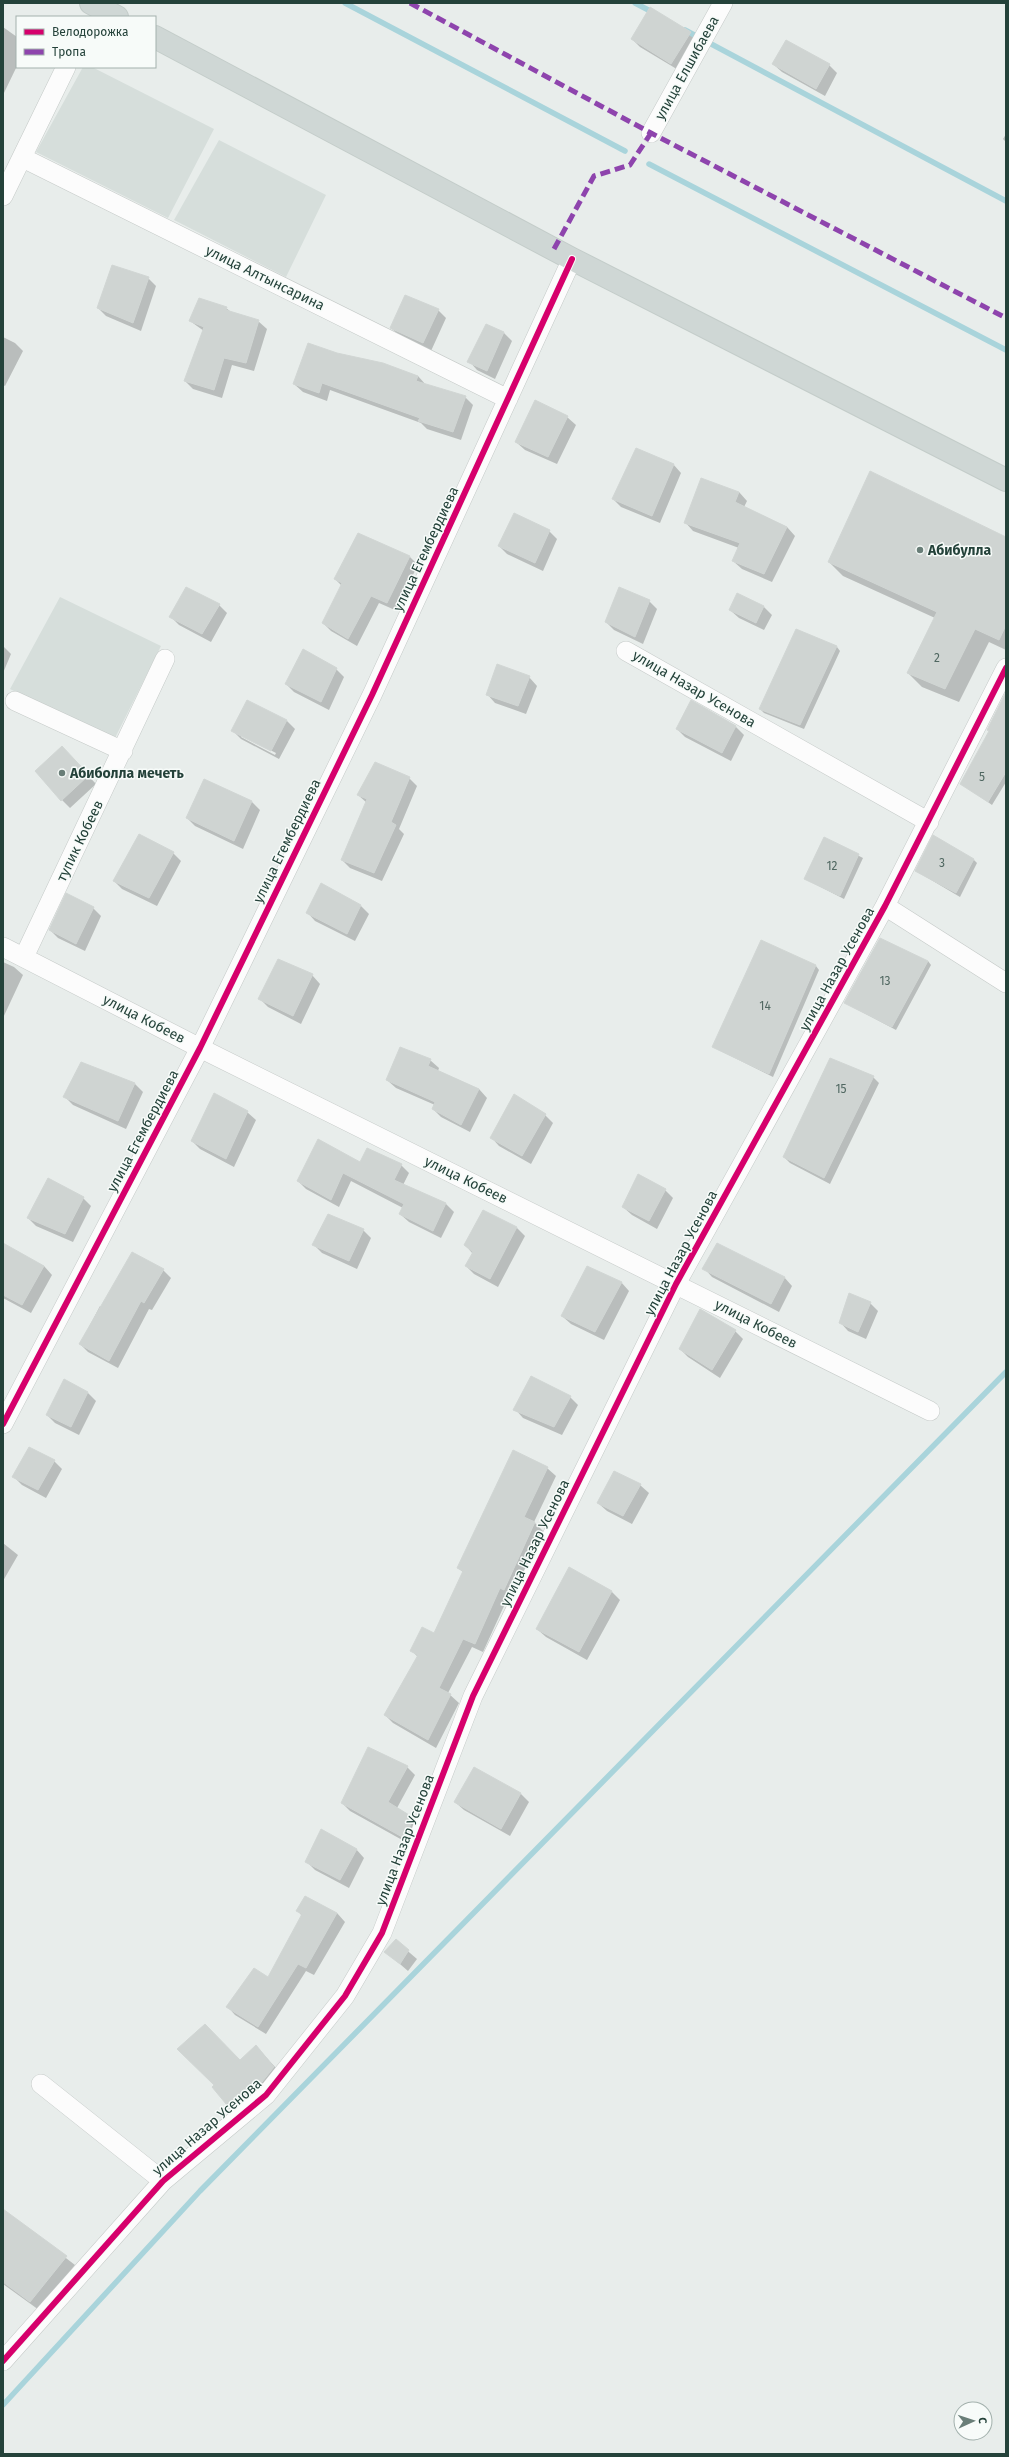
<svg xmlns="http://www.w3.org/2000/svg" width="1009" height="2457" font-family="'Fira Sans',sans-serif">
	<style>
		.built { fill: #d6dedb }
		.shadow { fill: #0003; fill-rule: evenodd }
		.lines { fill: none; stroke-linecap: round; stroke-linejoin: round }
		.stream { stroke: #a9d4db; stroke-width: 5.5 }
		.building { fill: #cfd4d2; stroke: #d1d6d4 }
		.street-casing { stroke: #c5cac8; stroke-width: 20 }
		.primary-casing { stroke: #c3ccc9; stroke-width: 24 }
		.street { stroke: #fcfcfc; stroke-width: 19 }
		.primary { stroke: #cfd7d5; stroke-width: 22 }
		.quiet { stroke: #8e44ad; stroke-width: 5; stroke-dasharray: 10 5; stroke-linecap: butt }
		.cycleway-casing { stroke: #f7fbf9; stroke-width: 8 }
		.cycleway { stroke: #d6006c; stroke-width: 6 }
		.poi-dot { fill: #697e78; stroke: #f7fbf9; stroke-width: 1.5 }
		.labels { text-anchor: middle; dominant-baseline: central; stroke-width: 3; stroke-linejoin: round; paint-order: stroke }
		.number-label { font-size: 12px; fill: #506761 }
		.street-label { font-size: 14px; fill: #24423a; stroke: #f7fbf9 }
		.poi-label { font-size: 14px; font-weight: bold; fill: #24423a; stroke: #f7fbf9; text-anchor: start }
	</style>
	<rect width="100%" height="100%" fill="#e8edeb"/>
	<!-- built -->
	<path class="built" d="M 83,67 L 92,67 L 214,129 L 168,218 L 36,152 Z
		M 219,140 L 326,195 L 286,277 L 174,220 Z
		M 60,597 L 161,646 L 114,740 L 10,689 Z"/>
	<!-- shadow -->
	<path class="shadow" d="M 3,27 L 17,37 L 17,66 L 3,95 Z
		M 690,32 L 698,41 L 680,71 L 640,47 L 632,39 Z
		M 773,64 L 829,65 L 837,73 L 825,96 L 782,72 Z
		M 1006,134 L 1006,142 L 1003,139 Z
		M 148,278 L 156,286 L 141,331 L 106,316 L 98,308 Z
		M 226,308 L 231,312 L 258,321 L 267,329 L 254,371 L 232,365 L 222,398 L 193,389 L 185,381 L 204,331 L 190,321 Z
		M 438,310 L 446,318 L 431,351 L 400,336 L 391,328 Z
		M 486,325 L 504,333 L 512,341 L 495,379 L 477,370 L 469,361 Z
		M 3,337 L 15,343 L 23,351 L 5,386 L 3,385 Z
		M 337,354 L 418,376 L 426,385 L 465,397 L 473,405 L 461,440 L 427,429 L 421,423 L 330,390 L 327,401 L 303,392 L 294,384 Z
		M 567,417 L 576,425 L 557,464 L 525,450 L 516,442 Z
		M 673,464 L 681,473 L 660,523 L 621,507 L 613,499 Z
		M 739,492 L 747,501 L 744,507 L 787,527 L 795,536 L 772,582 L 742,569 L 733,561 L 739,548 L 693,531 L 685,522 Z
		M 549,531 L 557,539 L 543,571 L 507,554 L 499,546 Z
		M 358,534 L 410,557 L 418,565 L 395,610 L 379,603 L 357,646 L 331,631 L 323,623 L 342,586 L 335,579 Z
		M 1006,538 L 1006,650 L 989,642 L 959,702 L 922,687 L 908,673 L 935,618 L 843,576 L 829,562 Z
		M 649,601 L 657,609 L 643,644 L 614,630 L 606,622 Z
		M 219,605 L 227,613 L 211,642 L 179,625 L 171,617 Z
		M 763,606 L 772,615 L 764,630 L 739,618 L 730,610 Z
		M 797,630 L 837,647 L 840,651 L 804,729 L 764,713 L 760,709 Z
		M 3,646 L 11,654 L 3,673 Z
		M 336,669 L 344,677 L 329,710 L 294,692 L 286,684 Z
		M 529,677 L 537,686 L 526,714 L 495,703 L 487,694 Z
		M 1006,694 L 1006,782 L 992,805 L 961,783 L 990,732 Z
		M 691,701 L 736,727 L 744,735 L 731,761 L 685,737 L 677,729 Z
		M 248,702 L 287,721 L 295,729 L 279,759 L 241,739 L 233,731 ZM 241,735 L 276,753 L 275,755 L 241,737 Z
		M 70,756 L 96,784 L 70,808 L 62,800 Z
		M 409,778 L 417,786 L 399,829 L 404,834 L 382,881 L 350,868 L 342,860 L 367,803 L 358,795 Z
		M 205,780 L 252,802 L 260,810 L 243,849 L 195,826 L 187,818 Z
		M 824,838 L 863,858 L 844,899 L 805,879 Z
		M 173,853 L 181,861 L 157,906 L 122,889 L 114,881 Z
		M 973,859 L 977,863 L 960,897 L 916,871 Z
		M 321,884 L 361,906 L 369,914 L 355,941 L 315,921 L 307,912 Z
		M 93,908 L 101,916 L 85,951 L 58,938 L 50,930 Z
		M 762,942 L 816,966 L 819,970 L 773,1077 L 713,1047 Z
		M 928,961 L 931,965 L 896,1030 L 845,1003 Z
		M 3,962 L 14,967 L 23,975 L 3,1018 Z
		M 312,975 L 320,984 L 301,1024 L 268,1007 L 260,999 Z
		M 430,1060 L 439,1068 L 438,1071 L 479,1089 L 487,1098 L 470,1132 L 441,1117 L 433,1109 L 435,1105 L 396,1088 L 387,1080 Z
		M 81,1063 L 135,1084 L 143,1092 L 126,1129 L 73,1105 L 65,1097 Z
		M 873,1077 L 879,1083 L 830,1184 L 790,1163 L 784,1157 Z
		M 247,1112 L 256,1120 L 234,1167 L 200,1149 L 192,1141 Z
		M 545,1115 L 553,1123 L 531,1164 L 499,1146 L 491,1137 Z
		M 361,1163 L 401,1165 L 409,1173 L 403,1185 L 446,1204 L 454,1212 L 441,1238 L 409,1222 L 400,1214 L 403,1208 L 351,1181 L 339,1207 L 306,1189 L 298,1181 Z
		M 665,1190 L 673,1198 L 657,1229 L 632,1215 L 623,1207 Z
		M 83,1198 L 91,1206 L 73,1242 L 36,1226 L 28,1218 Z
		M 484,1211 L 517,1228 L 525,1236 L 498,1287 L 474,1274 L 466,1266 L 473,1254 L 465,1245 Z
		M 363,1230 L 371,1238 L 357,1269 L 322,1253 L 314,1245 Z
		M 3,1250 L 44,1266 L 52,1275 L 31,1313 L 3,1298 Z
		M 704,1268 L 784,1277 L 792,1286 L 779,1312 L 712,1277 Z
		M 163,1270 L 171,1278 L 152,1310 L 149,1309 L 118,1368 L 88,1352 L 80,1344 L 100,1306 L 103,1308 Z
		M 621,1282 L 629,1291 L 604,1340 L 571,1324 L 562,1316 Z
		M 870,1303 L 878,1311 L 866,1339 L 848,1331 L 840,1322 Z
		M 735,1331 L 743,1339 L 720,1378 L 688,1357 L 680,1349 Z
		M 64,1380 L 88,1393 L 96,1401 L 79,1435 L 55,1423 L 47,1415 Z
		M 570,1397 L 578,1405 L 562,1435 L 523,1418 L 515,1409 Z
		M 54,1461 L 62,1469 L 46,1498 L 22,1485 L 13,1476 Z
		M 547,1468 L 556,1476 L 534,1522 L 543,1531 L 513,1597 L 509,1595 L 483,1652 L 472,1647 L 448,1693 L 459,1703 L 436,1748 L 393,1723 L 385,1715 L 418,1657 L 412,1651 L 435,1634 L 464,1573 L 458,1568 Z
		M 615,1472 L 640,1485 L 649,1493 L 632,1524 L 607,1511 L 598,1503 Z
		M 3,1543 L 18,1555 L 3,1581 Z
		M 570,1569 L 612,1592 L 620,1600 L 587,1660 L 546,1637 L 537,1629 Z
		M 407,1767 L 415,1775 L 397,1808 L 414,1819 L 422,1827 L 413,1846 L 350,1811 L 342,1803 Z
		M 474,1768 L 521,1794 L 529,1802 L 510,1836 L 464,1810 L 455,1802 Z
		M 356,1849 L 364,1858 L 349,1888 L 315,1870 L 307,1862 Z
		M 297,1910 L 337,1913 L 345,1922 L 314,1975 L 306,1971 L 266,2034 L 235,2015 L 227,2006 L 269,1978 L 302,1916 Z
		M 396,1941 L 417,1959 L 408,1971 L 386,1952 Z
		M 256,2046 L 285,2078 L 243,2120 L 232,2109 L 215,2085 Z
		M 6,2212 L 75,2265 L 39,2310 L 3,2284 L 3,2216 Z"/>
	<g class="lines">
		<!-- stream -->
		<path class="stream" d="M 345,3 L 625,151
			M 635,3 L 654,13
			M 685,30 L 1006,201
			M 649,164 L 1006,350
			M 3,2405 L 200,2191 L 1006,1372"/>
	</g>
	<!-- building -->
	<path class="building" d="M 650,7 L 691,32 L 671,64 L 631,39 Z
		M 786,40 L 830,64 L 816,89 L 772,64 Z
		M 112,265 L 149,277 L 133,323 L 97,308 Z
		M 405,295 L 439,309 L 423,343 L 390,328 Z
		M 199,298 L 227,307 L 226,310 L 259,320 L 246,363 L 224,358 L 214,390 L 184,381 L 204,327 L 189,321 Z
		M 486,324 L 504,332 L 487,371 L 467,362 Z
		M 308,343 L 337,353 L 383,363 L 418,376 L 416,381 L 466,396 L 453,432 L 418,421 L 420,418 L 322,383 L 319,393 L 293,384 Z
		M 535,400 L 568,416 L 548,457 L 515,442 Z
		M 636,448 L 674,464 L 652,516 L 612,499 Z
		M 870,471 L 1006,537 L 1006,625 L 999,640 L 975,629 L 945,689 L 907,673 L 937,612 L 828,562 Z
		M 701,478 L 739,492 L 735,502 L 787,527 L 764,574 L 732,561 L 740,543 L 684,523 Z
		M 514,513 L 550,530 L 535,563 L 498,546 Z
		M 358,533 L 410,556 L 387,603 L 371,596 L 348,639 L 322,623 L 342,583 L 334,579 Z
		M 186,587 L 220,604 L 202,634 L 169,617 Z
		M 619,587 L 650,600 L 635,637 L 605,622 Z
		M 737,593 L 764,606 L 756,623 L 729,610 Z
		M 796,629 L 837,646 L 800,725 L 759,709 Z
		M 303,649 L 337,668 L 321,702 L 285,684 Z
		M 497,664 L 530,676 L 518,706 L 486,695 Z
		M 1006,692 L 1006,772 L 988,802 L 960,784 L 989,731 L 987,730 Z
		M 247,700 L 287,720 L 271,751 L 231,731 Z
		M 691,700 L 736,726 L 722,753 L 676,729 Z
		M 62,746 L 89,775 L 61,801 L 35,771 Z
		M 375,762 L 410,777 L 391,822 L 396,825 L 374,873 L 341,860 L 367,799 L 357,795 Z
		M 204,779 L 252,801 L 234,841 L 186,818 Z
		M 139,834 L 174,852 L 149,898 L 113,881 Z
		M 933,835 L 974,859 L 956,893 L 915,871 Z
		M 824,837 L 859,854 L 840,896 L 804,879 Z
		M 321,883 L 361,905 L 347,934 L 306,913 Z
		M 66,893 L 94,907 L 76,944 L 49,930 Z
		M 880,938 L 928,961 L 892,1027 L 844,1003 Z
		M 761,940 L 816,965 L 769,1074 L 712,1047 Z
		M 278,959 L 313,974 L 293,1016 L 258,999 Z
		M 400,1047 L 431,1059 L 428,1066 L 479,1089 L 461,1125 L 432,1109 L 435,1102 L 386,1080 Z
		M 830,1058 L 874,1076 L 824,1178 L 783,1157 Z
		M 81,1062 L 135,1083 L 118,1121 L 63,1097 Z
		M 214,1093 L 248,1111 L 226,1159 L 191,1141 Z
		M 514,1094 L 546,1114 L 522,1156 L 490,1138 Z
		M 318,1139 L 360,1162 L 367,1148 L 402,1164 L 394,1180 L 446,1203 L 433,1231 L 399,1214 L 404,1204 L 343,1173 L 331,1200 L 297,1181 Z
		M 638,1174 L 666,1189 L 649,1221 L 622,1207 Z
		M 48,1178 L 84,1197 L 65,1234 L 27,1218 Z
		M 483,1210 L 517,1227 L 490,1279 L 465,1266 L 473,1252 L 464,1245 Z
		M 328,1214 L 364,1229 L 349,1261 L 312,1245 Z
		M 3,1243 L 44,1266 L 22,1305 L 3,1295 Z
		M 717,1243 L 785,1277 L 771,1304 L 702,1269 Z
		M 132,1252 L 164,1269 L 144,1303 L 141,1301 L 109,1361 L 79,1344 Z
		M 587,1266 L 622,1282 L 595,1332 L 561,1316 Z
		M 849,1293 L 871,1302 L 858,1332 L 839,1323 Z
		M 700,1309 L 736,1330 L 712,1370 L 679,1349 Z
		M 531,1376 L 571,1396 L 554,1427 L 513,1410 Z
		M 64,1379 L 88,1392 L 71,1427 L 46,1415 Z
		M 29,1447 L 55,1460 L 38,1490 L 12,1477 Z
		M 513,1450 L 548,1467 L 524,1517 L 535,1522 L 504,1590 L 500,1588 L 475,1644 L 463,1639 L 439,1688 L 451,1694 L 428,1740 L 384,1715 L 418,1655 L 410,1651 L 422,1627 L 434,1633 L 463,1571 L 457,1568 Z
		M 614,1471 L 641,1484 L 623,1516 L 597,1503 Z
		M 569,1567 L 612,1591 L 579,1652 L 536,1629 Z
		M 368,1747 L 408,1766 L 388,1802 L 414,1818 L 404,1838 L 341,1803 Z
		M 474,1767 L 521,1793 L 501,1829 L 454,1802 Z
		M 321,1829 L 357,1849 L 340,1880 L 305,1862 Z
		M 305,1896 L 337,1913 L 306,1968 L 298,1964 L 258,2027 L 226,2007 L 254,1968 L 268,1977 L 302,1914 L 296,1911 Z
		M 396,1939 L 409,1950 L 400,1964 L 384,1952 Z
		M 205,2024 L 240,2060 L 256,2045 L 274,2067 L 258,2087 L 231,2110 L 212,2087 L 214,2085 L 177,2049 Z
		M 3,2209 L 67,2256 L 30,2302 L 3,2282 Z"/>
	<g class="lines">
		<defs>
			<path id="street" d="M 651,133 L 723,3
				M 23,158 L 508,399
				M 3,196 L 66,67
				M 626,651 L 929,822
				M 15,701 L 123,751
				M 885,906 L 1006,983
				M 3,947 L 200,1048 L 930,1411
				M 24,957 L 165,659
				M 3,1424 L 200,1048 L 372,695 L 572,259
				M 41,2084 L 163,2181
				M 3,2361 L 163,2181 L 266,2095 L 345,1996 L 382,1933 L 473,1696 L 676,1284 L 885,906 L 1006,668"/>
			<path id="primary" d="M 91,3 L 117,17
				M 155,37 L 572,259 L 1006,480"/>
		</defs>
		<!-- street casing -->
		<use href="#street" class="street-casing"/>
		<!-- primary casing -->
		<use href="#primary" class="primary-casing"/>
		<!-- street -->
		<use href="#street" class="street"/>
		<!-- primary -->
		<use href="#primary" class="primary"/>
		<!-- quiet -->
		<path class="quiet" d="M 410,3 L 651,133 L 1006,318
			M 554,249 L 594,176 L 630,165 L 651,133"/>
		<defs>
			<path id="cycleway" d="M 3,1424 L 200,1048 L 372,695 L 572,259
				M 3,2361 L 163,2181 L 266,2095 L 345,1996 L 382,1933 L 473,1696 L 676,1284 L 885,906 L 1006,668"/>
		</defs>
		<!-- cycleway casing -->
		<use href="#cycleway" class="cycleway-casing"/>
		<!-- cycleway -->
		<use href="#cycleway" class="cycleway"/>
	</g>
	<!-- markers -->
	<g class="poi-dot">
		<circle cx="920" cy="550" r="4"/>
		<circle cx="62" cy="773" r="4"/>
	</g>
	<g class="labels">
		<!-- number labels -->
		<g class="number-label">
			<text x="937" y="658">2</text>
			<text x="982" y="777">5</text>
			<text x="942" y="863">3</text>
			<text x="832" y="866">12</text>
			<text x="885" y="981">13</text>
			<text x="765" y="1006">14</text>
			<text x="841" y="1089">15</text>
		</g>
		<!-- street labels -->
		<g class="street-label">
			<text transform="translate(687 68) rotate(-61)">улица Елшибаева</text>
			<text transform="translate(265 278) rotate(26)">улица Алтынсарина</text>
			<text transform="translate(426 549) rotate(-65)">улица Егембердиева</text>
			<text transform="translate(694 689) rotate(30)">улица Назар Усенова</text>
			<text transform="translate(80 841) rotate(-64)">тупик Кобеев</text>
			<text transform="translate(287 841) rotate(-64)">улица Егембердиева</text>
			<text transform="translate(837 969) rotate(-61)">улица Назар Усенова</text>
			<text transform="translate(144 1019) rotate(27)">улица Кобеев</text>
			<text transform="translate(143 1131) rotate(-62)">улица Егембердиева</text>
			<text transform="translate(466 1180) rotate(26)">улица Кобеев</text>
			<text transform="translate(681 1253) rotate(-62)">улица Назар Усенова</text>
			<text transform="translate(756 1324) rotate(27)">улица Кобеев</text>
			<text transform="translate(535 1543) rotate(-64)">улица Назар Усенова</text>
			<text transform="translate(405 1840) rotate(-69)">улица Назар Усенова</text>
			<text transform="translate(207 2127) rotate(-41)">улица Назар Усенова</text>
		</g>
		<!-- poi labels -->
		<g class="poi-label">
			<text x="928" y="550">Абибулла</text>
			<text x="70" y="773">Абиболла мечеть</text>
		</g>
	</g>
	<!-- border -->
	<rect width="1009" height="2457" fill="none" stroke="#24423a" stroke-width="8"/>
	<!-- legend -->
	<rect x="16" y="16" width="140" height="52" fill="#f7fbf9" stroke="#a3b1ad"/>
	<rect x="24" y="29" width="20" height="6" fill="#d6006c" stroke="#a3b1ad"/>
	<text x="52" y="36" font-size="12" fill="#24423a">Велодорожка</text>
	<rect x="24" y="49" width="20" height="6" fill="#8e44ad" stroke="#a3b1ad"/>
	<text x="52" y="56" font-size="12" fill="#24423a">Тропа</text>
	<!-- north arrow -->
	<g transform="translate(973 2421) rotate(87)"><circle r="19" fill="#f7fbf9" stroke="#a3b1ad"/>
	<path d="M0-3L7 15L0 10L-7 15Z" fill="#697e78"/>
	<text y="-6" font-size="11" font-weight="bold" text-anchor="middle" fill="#24423a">С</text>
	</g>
</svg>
